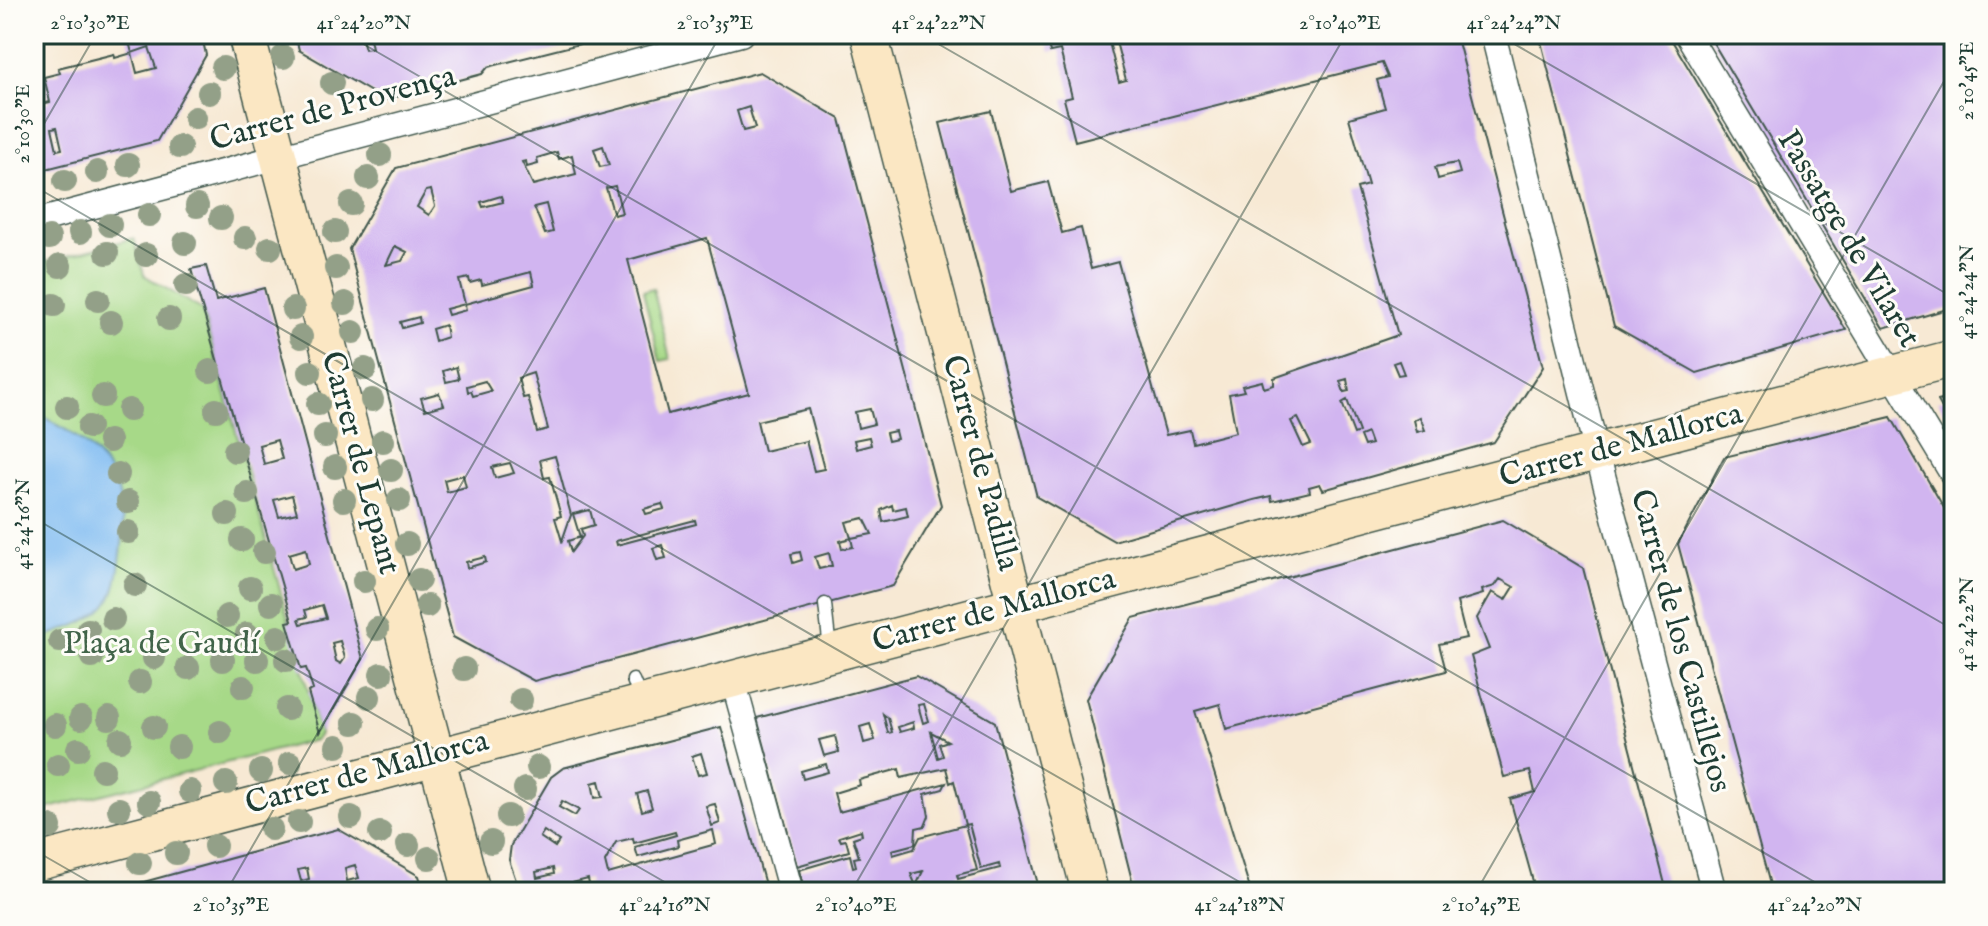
<svg xmlns="http://www.w3.org/2000/svg" width="1988" height="926" font-family="'IM FELL English',serif">
	<style>
		.green { fill: #a7d988; stroke: #638b5e; stroke-width: 2 }
		.water { fill: #80bcf2; stroke: #507c93; stroke-width: 2 }
		.building { fill: #d1b5f0; fill-rule: evenodd }
		.lines { fill: none; stroke-linecap: round; stroke-linejoin: round }
		.lane-casing { stroke: #3f574c; stroke-width: 15 }
		.street-casing { stroke: #3f574c; stroke-width: 27 }
		.secondary-casing { stroke: #3f574c; stroke-width: 39 }
		.lane { stroke: #fff; stroke-width: 12 }
		.street { stroke: #fff; stroke-width: 24 }
		.secondary { stroke: #fbe7c3; stroke-width: 36 }
		.tree { fill: #93a088 }
		.ticks { fill: none; stroke: #1f3d34; stroke-width: 2; stroke-opacity: 0.45 }
		.labels { text-anchor: middle; dominant-baseline: central; stroke-width: 6; stroke-linejoin: round; paint-order: stroke }
		.street-label { font-size: 32px; fill: #1f3d34; stroke: #fdfcf7 }
		.park-label { font-size: 32px; fill: #416449; stroke: #fdfcf7 }
		.neatline { fill: none; stroke: #1f3d34; stroke-width: 3 }
		.ticks-label { font-size: 20px; text-anchor: middle; fill: #1f3d34 }
	</style>
	<rect width="100%" height="100%" fill="#fdfcf7"/>
	<filter id="ink" filterUnits="userSpaceOnUse"><feTurbulence type="fractalNoise" baseFrequency=".0125" numOctaves="2"/><feDisplacementMap in="SourceGraphic" scale="16" xChannelSelector="R" yChannelSelector="G"/><feConvolveMatrix kernelMatrix="1 2 1 2 8 2 1 2 1" color-interpolation-filters="sRGB"/></filter>
	<filter id="wash" filterUnits="userSpaceOnUse"><feTurbulence type="fractalNoise" baseFrequency=".006" numOctaves="4" result="noise"/><feDisplacementMap in="SourceGraphic" scale="32" xChannelSelector="R" yChannelSelector="G"/><feGaussianBlur stdDeviation="1.8" result="paint"/><feColorMatrix in="noise" values="0 0 0 0 0 0 0 0 0 0 0 0 0 0 0 0 0 1.4 0 .05"/><feComposite in="paint" operator="in"/></filter>
	<g filter="url(#wash)">
		<rect width="100%" height="100%" fill="#f7e9d4"/>
		<!-- green -->
		<path class="green" d="M 134,238 L 144,275 L 202,310 L 320,733 L 315,740 L 34,812 L 34,265 Z
			M 653,288 L 670,359 L 660,361 L 643,291 Z"/>
		<!-- water -->
		<path class="water" d="M 34,412 C 99,444 132,478 121,554 C 119,568 117,589 109,601 C 97,622 55,632 34,641 Z"/>
		<g id="blocks">
			<!-- building -->
			<path class="building" d="M 127,34 L 201,34 L 203,41 L 206,55 L 157,141 L 34,172 L 34,147 L 38,146 L 34,106 L 50,102 L 44,77 L 60,73 L 58,68 L 114,54 L 115,58 L 132,53 L 137,73 L 156,68 L 149,47 L 132,53 ZM 57,127 L 62,149 L 57,150 L 52,128 Z
				M 295,34 L 357,34 L 361,36 L 365,49 L 372,48 L 369,34 L 615,35 L 488,67 L 482,74 L 385,100 L 299,50 Z
				M 1045,34 L 1107,34 L 1119,82 L 1126,80 L 1114,34 L 1456,34 L 1543,367 L 1494,442 L 1323,490 L 1320,484 L 1309,487 L 1310,492 L 1272,501 L 1271,496 L 1254,500 L 1114,541 L 1037,497 L 940,123 L 991,111 L 1011,191 L 1048,182 L 1062,233 L 1081,228 L 1091,269 L 1118,262 L 1166,435 L 1190,430 L 1193,443 L 1236,432 L 1229,394 L 1244,391 L 1242,386 L 1262,381 L 1264,388 L 1274,385 L 1274,378 L 1398,335 L 1357,188 L 1368,185 L 1349,118 L 1385,108 L 1377,80 L 1388,77 L 1382,63 L 1075,141 L 1064,99 L 1072,97 L 1060,50 L 1050,52 ZM 1457,163 L 1460,173 L 1438,179 L 1435,167 ZM 1399,361 L 1404,374 L 1398,375 L 1393,363 ZM 1347,379 L 1349,391 L 1344,392 L 1340,381 ZM 1347,400 L 1359,432 L 1354,434 L 1342,403 ZM 1420,417 L 1425,430 L 1417,432 L 1414,420 ZM 1298,418 L 1311,444 L 1303,447 L 1291,421 ZM 1367,433 L 1371,444 L 1364,446 L 1360,436 Z
				M 1539,34 L 1668,34 L 1846,330 L 1697,373 L 1614,326 Z
				M 1708,34 L 1954,34 L 1954,307 L 1883,328 Z
				M 760,72 L 840,119 L 941,505 L 893,586 L 534,681 L 453,637 L 349,249 L 396,168 ZM 749,107 L 755,128 L 743,131 L 737,111 ZM 603,146 L 609,165 L 600,167 L 594,149 ZM 557,152 L 559,159 L 572,155 L 576,174 L 533,185 L 522,162 L 526,161 L 527,167 L 538,164 L 537,158 ZM 615,186 L 622,213 L 614,215 L 606,188 ZM 431,190 L 435,206 L 429,215 L 417,207 L 426,191 ZM 501,196 L 503,202 L 483,207 L 481,202 ZM 546,204 L 553,232 L 545,234 L 534,207 ZM 707,238 L 749,393 L 668,414 L 628,260 ZM 395,246 L 407,252 L 402,261 L 386,265 ZM 531,272 L 534,285 L 465,304 L 459,280 L 469,278 L 470,283 L 481,280 L 482,285 ZM 465,304 L 466,310 L 448,315 L 446,309 ZM 419,317 L 420,323 L 402,328 L 400,322 ZM 445,325 L 447,337 L 435,341 L 432,329 ZM 456,367 L 459,379 L 446,382 L 443,371 ZM 533,373 L 548,429 L 537,432 L 528,397 L 523,398 L 518,378 ZM 485,381 L 491,391 L 473,396 L 471,391 L 468,392 L 467,386 ZM 439,393 L 444,405 L 425,410 L 421,398 ZM 808,409 L 824,469 L 814,471 L 806,441 L 764,451 L 757,421 ZM 870,409 L 874,424 L 858,428 L 855,412 ZM 895,431 L 897,439 L 888,441 L 886,433 ZM 869,437 L 871,445 L 856,449 L 854,440 ZM 555,456 L 571,515 L 562,541 L 555,518 L 561,516 L 550,477 L 544,478 L 540,460 ZM 510,463 L 514,473 L 495,478 L 492,467 ZM 463,475 L 466,487 L 447,492 L 444,480 ZM 662,504 L 664,509 L 646,514 L 644,509 ZM 892,505 L 893,510 L 906,507 L 908,516 L 883,522 L 881,510 ZM 590,510 L 594,525 L 581,529 L 583,536 L 571,552 L 568,541 L 580,537 L 573,514 ZM 864,518 L 872,534 L 851,538 L 846,522 ZM 695,520 L 696,524 L 617,545 L 616,541 ZM 851,538 L 853,547 L 842,549 L 840,541 ZM 662,545 L 666,558 L 657,560 L 653,548 ZM 800,552 L 802,560 L 793,563 L 791,554 ZM 829,553 L 832,566 L 819,569 L 815,557 ZM 485,557 L 486,562 L 467,568 L 466,562 Z
				M 206,266 L 216,301 L 264,288 L 363,659 L 320,733 L 308,692 L 313,690 L 306,668 L 301,669 L 287,622 L 292,621 L 191,269 ZM 277,440 L 282,459 L 264,464 L 259,445 ZM 292,495 L 297,513 L 279,517 L 274,500 ZM 306,549 L 309,564 L 293,569 L 289,554 ZM 322,605 L 326,618 L 301,624 L 299,619 L 307,617 L 305,610 ZM 340,641 L 345,658 L 341,664 L 336,661 L 332,643 Z
				M 1954,397 L 1954,430 L 1938,401 Z
				M 1891,417 L 1954,525 L 1954,892 L 1772,892 L 1678,544 L 1724,457 Z
				M 1503,520 L 1583,568 L 1667,892 L 1536,892 L 1510,799 L 1535,792 L 1530,771 L 1504,777 L 1471,656 L 1489,649 L 1477,618 L 1492,592 L 1506,600 L 1514,587 L 1500,579 L 1495,586 L 1482,590 L 1483,594 L 1457,602 L 1466,638 L 1439,644 L 1446,671 L 1226,729 L 1220,704 L 1195,711 L 1251,892 L 1135,892 L 1086,699 L 1133,618 Z
				M 916,676 L 995,722 L 1040,892 L 1008,892 L 1007,888 L 995,892 L 925,892 L 926,883 L 916,886 L 913,892 L 805,892 L 799,870 L 850,855 L 853,867 L 856,866 L 854,858 L 859,857 L 853,838 L 862,835 L 861,830 L 839,837 L 841,841 L 846,840 L 849,851 L 797,866 L 757,718 ZM 924,704 L 929,721 L 923,723 L 918,705 ZM 883,714 L 888,718 L 892,732 L 888,733 ZM 913,722 L 914,728 L 900,732 L 898,727 ZM 870,724 L 875,740 L 864,743 L 860,727 ZM 931,732 L 948,741 L 939,744 L 943,756 L 938,758 ZM 835,736 L 839,752 L 824,756 L 819,740 ZM 826,764 L 828,772 L 803,779 L 801,771 ZM 946,768 L 950,783 L 954,781 L 965,825 L 920,837 L 914,849 L 893,855 L 892,850 L 915,844 L 916,828 L 925,826 L 929,816 L 925,794 L 943,789 L 946,783 L 839,812 L 834,793 L 860,785 L 859,780 L 899,769 L 901,778 ZM 969,824 L 981,869 L 999,864 L 1000,868 L 958,879 L 957,875 L 977,870 L 965,825 ZM 923,871 L 916,886 L 911,874 Z
				M 721,727 L 767,892 L 560,892 L 589,884 L 588,879 L 552,888 L 553,892 L 520,892 L 509,860 L 511,845 L 551,777 L 563,768 ZM 701,753 L 707,773 L 698,775 L 692,756 ZM 599,781 L 603,797 L 595,798 L 592,783 ZM 647,791 L 652,808 L 642,811 L 637,794 ZM 562,801 L 579,810 L 575,816 L 559,807 ZM 715,804 L 720,823 L 712,826 L 706,806 ZM 713,830 L 716,844 L 608,874 L 605,862 L 616,842 L 633,838 L 634,843 L 675,832 L 676,835 L 635,847 L 638,857 L 678,846 L 677,840 ZM 544,831 L 559,841 L 555,847 L 540,837 ZM 553,868 L 554,874 L 537,878 L 536,872 Z
				M 338,829 L 419,876 L 424,892 L 107,892 ZM 355,865 L 359,878 L 347,881 L 345,868 ZM 307,868 L 309,879 L 301,881 L 298,870 Z"/>
		</g>
	</g>
	<g filter="url(#ink)">
		<use href="#blocks" fill-opacity="0" stroke="#3f574c" stroke-width="2"/>
		<g class="lines">
			<defs>
				<path id="lane" d="M 825,604 L 830,650
					M 633,680 L 641,700"/>
				<path id="street" d="M 1493,34 L 1597,453 L 1714,892
					M 1687,34 L 1954,477
					M 34,222 L 741,34
					M 733,680 L 791,892"/>
				<path id="secondary" d="M 246,34 L 472,892
					M 869,34 L 1090,892
					M 34,863 L 1954,358"/>
			</defs>
			<!-- lane casing -->
			<use href="#lane" class="lane-casing"/>
			<!-- street casing -->
			<use href="#street" class="street-casing"/>
			<!-- secondary casing -->
			<use href="#secondary" class="secondary-casing"/>
			<!-- lane -->
			<use href="#lane" class="lane"/>
			<!-- street -->
			<use href="#street" class="street"/>
			<!-- secondary -->
			<use href="#secondary" class="secondary"/>
		</g>
		<!-- trees -->
		<g class="tree">
			<circle cx="283" cy="57" r="12"/>
			<circle cx="223" cy="68" r="12"/>
			<circle cx="332" cy="83" r="12"/>
			<circle cx="209" cy="93" r="12"/>
			<circle cx="195" cy="118" r="12"/>
			<circle cx="180" cy="147" r="12"/>
			<circle cx="380" cy="155" r="12"/>
			<circle cx="128" cy="165" r="12"/>
			<circle cx="97" cy="172" r="12"/>
			<circle cx="368" cy="178" r="12"/>
			<circle cx="65" cy="181" r="12"/>
			<circle cx="351" cy="204" r="12"/>
			<circle cx="197" cy="206" r="12"/>
			<circle cx="149" cy="215" r="12"/>
			<circle cx="221" cy="218" r="12"/>
			<circle cx="110" cy="225" r="12"/>
			<circle cx="80" cy="232" r="12"/>
			<circle cx="335" cy="232" r="12"/>
			<circle cx="49" cy="238" r="12"/>
			<circle cx="245" cy="238" r="12"/>
			<circle cx="185" cy="243" r="12"/>
			<circle cx="270" cy="248" r="12"/>
			<circle cx="107" cy="253" r="12"/>
			<circle cx="146" cy="255" r="12"/>
			<circle cx="60" cy="266" r="12"/>
			<circle cx="336" cy="268" r="12"/>
			<circle cx="186" cy="285" r="12"/>
			<circle cx="98" cy="300" r="12"/>
			<circle cx="345" cy="303" r="12"/>
			<circle cx="54" cy="305" r="12"/>
			<circle cx="293" cy="309" r="12"/>
			<circle cx="169" cy="319" r="12"/>
			<circle cx="111" cy="322" r="12"/>
			<circle cx="353" cy="332" r="12"/>
			<circle cx="301" cy="337" r="12"/>
			<circle cx="365" cy="369" r="12"/>
			<circle cx="210" cy="371" r="12"/>
			<circle cx="310" cy="372" r="12"/>
			<circle cx="103" cy="396" r="12"/>
			<circle cx="372" cy="400" r="12"/>
			<circle cx="318" cy="404" r="12"/>
			<circle cx="67" cy="407" r="12"/>
			<circle cx="129" cy="410" r="12"/>
			<circle cx="216" cy="410" r="12"/>
			<circle cx="89" cy="427" r="12"/>
			<circle cx="325" cy="436" r="12"/>
			<circle cx="109" cy="441" r="12"/>
			<circle cx="383" cy="441" r="12"/>
			<circle cx="235" cy="451" r="12"/>
			<circle cx="335" cy="467" r="12"/>
			<circle cx="391" cy="470" r="12"/>
			<circle cx="118" cy="474" r="12"/>
			<circle cx="247" cy="493" r="12"/>
			<circle cx="344" cy="500" r="12"/>
			<circle cx="399" cy="500" r="12"/>
			<circle cx="128" cy="502" r="12"/>
			<circle cx="227" cy="514" r="12"/>
			<circle cx="128" cy="532" r="12"/>
			<circle cx="242" cy="540" r="12"/>
			<circle cx="407" cy="544" r="12"/>
			<circle cx="264" cy="552" r="12"/>
			<circle cx="419" cy="580" r="12"/>
			<circle cx="364" cy="581" r="12"/>
			<circle cx="135" cy="585" r="12"/>
			<circle cx="250" cy="588" r="12"/>
			<circle cx="271" cy="604" r="12"/>
			<circle cx="427" cy="606" r="12"/>
			<circle cx="227" cy="616" r="12"/>
			<circle cx="113" cy="619" r="12"/>
			<circle cx="377" cy="629" r="12"/>
			<circle cx="88" cy="630" r="12"/>
			<circle cx="247" cy="634" r="12"/>
			<circle cx="278" cy="637" r="12"/>
			<circle cx="60" cy="641" r="12"/>
			<circle cx="92" cy="657" r="12"/>
			<circle cx="154" cy="658" r="12"/>
			<circle cx="223" cy="660" r="12"/>
			<circle cx="257" cy="660" r="12"/>
			<circle cx="286" cy="660" r="12"/>
			<circle cx="188" cy="668" r="12"/>
			<circle cx="464" cy="669" r="12"/>
			<circle cx="381" cy="674" r="12"/>
			<circle cx="140" cy="682" r="12"/>
			<circle cx="243" cy="687" r="12"/>
			<circle cx="369" cy="697" r="12"/>
			<circle cx="521" cy="700" r="12"/>
			<circle cx="287" cy="709" r="12"/>
			<circle cx="81" cy="718" r="12"/>
			<circle cx="109" cy="718" r="12"/>
			<circle cx="354" cy="723" r="12"/>
			<circle cx="55" cy="725" r="12"/>
			<circle cx="154" cy="727" r="12"/>
			<circle cx="220" cy="732" r="12"/>
			<circle cx="120" cy="740" r="12"/>
			<circle cx="337" cy="746" r="12"/>
			<circle cx="179" cy="747" r="12"/>
			<circle cx="78" cy="749" r="12"/>
			<circle cx="290" cy="763" r="12"/>
			<circle cx="58" cy="765" r="12"/>
			<circle cx="538" cy="767" r="12"/>
			<circle cx="103" cy="770" r="12"/>
			<circle cx="261" cy="771" r="12"/>
			<circle cx="226" cy="783" r="12"/>
			<circle cx="525" cy="789" r="12"/>
			<circle cx="190" cy="791" r="12"/>
			<circle cx="149" cy="802" r="12"/>
			<circle cx="119" cy="809" r="12"/>
			<circle cx="508" cy="816" r="12"/>
			<circle cx="351" cy="817" r="12"/>
			<circle cx="299" cy="822" r="12"/>
			<circle cx="50" cy="827" r="12"/>
			<circle cx="271" cy="829" r="12"/>
			<circle cx="380" cy="833" r="12"/>
			<circle cx="491" cy="842" r="12"/>
			<circle cx="408" cy="845" r="12"/>
			<circle cx="215" cy="846" r="12"/>
			<circle cx="176" cy="853" r="12"/>
			<circle cx="429" cy="858" r="12"/>
			<circle cx="140" cy="863" r="12"/>
		</g>
	</g>
	<!-- ticks -->
	<path class="ticks" d="M 346,34 L 1832,892M 921,34 L 1954,630M 1497,34 L 1954,298M 34,141 L 96,34M 34,186 L 1257,892M 34,518 L 682,892M 34,850 L 107,892M 226,892 L 721,34M 851,892 L 1346,34M 1476,892 L 1954,64"/>
	<g class="labels">
		<!-- street labels -->
		<g class="street-label">
			<text transform="translate(333 109) rotate(-15)">Carrer de Provença</text>
			<text transform="translate(1848 239) rotate(59)">Passatge de Vilaret</text>
			<text transform="translate(1621 446) rotate(-15)">Carrer de Mallorca</text>
			<text transform="translate(360 463) rotate(75)">Carrer de Lepant</text>
			<text transform="translate(980 463) rotate(75)">Carrer de Padilla</text>
			<text transform="translate(994 611) rotate(-15)">Carrer de Mallorca</text>
			<text transform="translate(1680 641) rotate(75)">Carrer de los Castillejos</text>
			<text transform="translate(367 773) rotate(-15)">Carrer de Mallorca</text>
		</g>
		<!-- park labels -->
		<g class="park-label">
			<text x="161" y="644">Plaça de Gaudí</text>
		</g>
	</g>
	<!-- margin -->
	<rect width="1988" height="926" fill="none" stroke="#fdfcf7" stroke-width="88"/>
	<rect x="44" y="44" width="1900" height="838" class="neatline"/>
	<g class="ticks-label">
		<text x="90" y="29">2°10'30"E</text>
		<text x="364" y="29">41°24'20"N</text>
		<text x="715" y="29">2°10'35"E</text>
		<text x="939" y="29">41°24'22"N</text>
		<text x="1340" y="29">2°10'40"E</text>
		<text x="1514" y="29">41°24'24"N</text>
		<text transform="translate(1966 81) rotate(-90)" y="7">2°10'45"E</text>
		<text transform="translate(22 124) rotate(-90)" y="7">2°10'30"E</text>
		<text transform="translate(1966 292) rotate(-90)" y="7">41°24'24"N</text>
		<text transform="translate(22 524) rotate(-90)" y="7">41°24'16"N</text>
		<text transform="translate(1966 624) rotate(-90)" y="7">41°24'22"N</text>
		<text x="231" y="911">2°10'35"E</text>
		<text x="665" y="911">41°24'16"N</text>
		<text x="856" y="911">2°10'40"E</text>
		<text x="1240" y="911">41°24'18"N</text>
		<text x="1481" y="911">2°10'45"E</text>
		<text x="1815" y="911">41°24'20"N</text>
	</g>
</svg>
